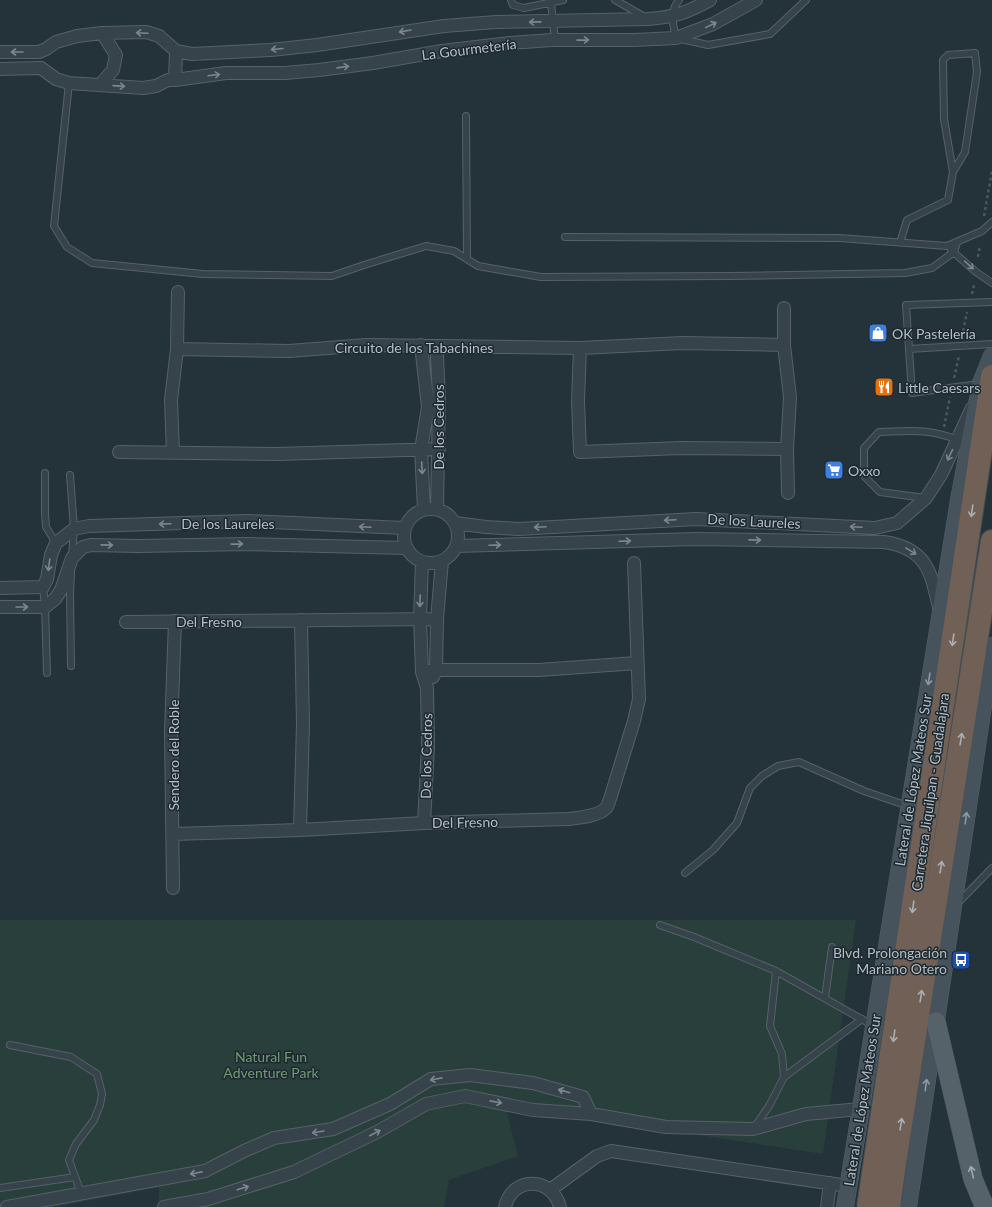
<svg xmlns="http://www.w3.org/2000/svg" width="992" height="1207" font-family="Lato,sans-serif">
	<style>
		.green { fill: #293f3b }
		.lines { fill: none; stroke-linecap: round; stroke-linejoin: round }
		.lane-casing { stroke: #566168; stroke-width: 8 }
		.street-casing { stroke: #566168; stroke-width: 14 }
		.secondary-casing { stroke: #566168; stroke-width: 18 }
		.primary-casing { stroke: #444f56; stroke-width: 20 }
		.highway-casing { stroke: #434e55; stroke-width: 24 }
		.path { stroke: #475c5a; stroke-width: 2.5; stroke-dasharray: 3 3; stroke-linecap: butt }
		.lane { stroke: #37434a; stroke-width: 6 }
		.street { stroke: #37434a; stroke-width: 12 }
		.secondary { stroke: #46535d; stroke-width: 17 }
		.primary { stroke: #55626a; stroke-width: 19 }
		.highway { stroke: #706055; stroke-width: 22 }
		.highway-bridge-casing { stroke: #434e55; stroke-width: 24; stroke-linecap: butt }
		.highway-bridge { stroke: #706055; stroke-width: 22 }
		.oneway { stroke: #7b878e }
		.oneway2 { stroke: #a9b0b5 }
		.oneway3 { stroke: #8d99a1 }
		.oneway4 { stroke: #a0acb4 }
		.labels { text-anchor: middle; dominant-baseline: central; stroke-width: 3; stroke-linejoin: round; paint-order: stroke }
		.street-label { font-size: 14px; fill: #b3bec6; stroke: #1d282f }
		.poi-label { font-size: 14px; fill: #b3bec6; stroke: #1d282f; text-anchor: start }
		.park-label { font-size: 14px; fill: #729b73; stroke: #1d282f }
	</style>
	<rect width="100%" height="100%" fill="#24323a"/>
	<!-- green -->
	<path class="green" d="M 0,920 L 856,920 L 823,1154 L 607,1121 L 503,1096 L 518,1156 L 449,1180 L 444,1207 L 159,1207 L 159,1187 L 56,1207 L 0,1207 Z"/>
	<g class="lines">
		<defs>
			<path id="lane" d="M 511,0 L 513,5 L 524,8 L 563,0
				M 615,0 L 645,17
				M 679,0 C 669,12 673,24 676,38 L 708,45 L 770,34 L 806,0
				M 551,3 L 555,40
				M 69,83 L 54,226 L 67,247 L 92,263 L 203,274 L 332,276 L 364,265 L 426,246 L 454,251 L 478,266 L 541,277 L 730,276 L 905,273 L 932,268 L 954,252 L 957,243
				M 466,116 L 467,259
				M 565,237 L 839,238 L 947,246 L 982,231 L 992,222
				M 900,243 L 907,220 L 948,200 L 953,172 L 944,119 L 943,60 L 948,55 L 975,53 L 977,72 L 965,152 L 953,172
				M 951,250 L 976,272 L 992,283
				M 992,302 L 906,305 L 909,349 L 992,344
				M 909,349 L 912,393 L 979,384
				M 45,473 L 45,514 L 46,527 L 56,543
				M 70,475 L 74,529 L 72,556
				M 925,498 L 880,492 L 864,476 L 864,448 L 879,432 C 910,431 928,428 958,440
				M 43,587 L 45,607 L 47,673
				M 71,666 L 70,594 L 71,573
				M 685,873 L 713,850 L 737,823 L 750,788 L 762,776 L 778,766 L 799,762 L 864,791 L 908,806
				M 958,903 L 992,868
				M 660,925 L 694,937 L 776,971 L 872,1025
				M 776,971 L 770,1026 L 782,1054 L 784,1077
				M 825,998 L 832,947
				M 10,1045 L 71,1057 L 97,1074 L 102,1094 L 100,1105 L 94,1120 L 76,1144 L 69,1160 L 81,1193
				M 754,1128 L 769,1106 L 784,1077 L 862,1019
				M 0,1188 L 75,1177"/>
			<path id="street" d="M 0,52 L 39,52 L 46,49 L 56,42 L 77,36 L 102,33 L 146,32 L 159,36 L 176,51 L 192,54 L 271,50 L 317,45 L 444,26 L 496,22 L 648,19 C 675,17 686,13 710,0
				M 0,69 L 39,68 L 41,68 L 56,79 L 69,83 L 143,88 L 156,86 L 168,80 L 175,80 L 226,73 L 285,73 L 319,70 L 373,63 L 442,51 L 510,43 L 552,40 L 634,40 L 676,38 L 713,24 L 756,0
				M 175,80 L 176,51
				M 100,85 L 113,70 L 116,55 L 102,33
				M 784,308 L 784,345 L 790,397 L 787,449 L 788,493
				M 421,345 L 428,407 L 421,450 L 424,509
				M 580,348 L 578,401 L 580,452 L 681,448 L 787,449
				M 177,349 L 289,351 L 366,345 L 580,348 L 683,343 L 784,345
				M 119,452 L 277,454 L 439,449
				M 173,453 L 171,400 L 177,349 L 178,292
				M404 536a27 27 0 1 1 54 0a27 27 0 1 1-54 0Z
				M 437,509 L 439,398 L 437,356 L 439,346
				M 455,523 L 486,527 L 518,529 L 696,519 L 875,528 L 897,523 L 926,498 L 941,475 L 972,408
				M 456,546 L 696,539 L 884,542 C 926,548 931,571 939,608
				M 422,562 L 420,619 L 422,672 L 427,688 L 428,746 L 424,823
				M 0,588 L 43,587 L 47,579 L 51,555 L 56,543 L 74,529 L 89,526 L 247,521 L 404,528
				M 0,607 L 45,607 L 55,599 L 61,590 L 72,558 L 83,547 L 91,545 L 138,546 L 248,544 L 406,548
				M 126,622 L 437,619
				M 422,672 L 436,670 L 539,670 L 637,663
				M 433,677 L 436,670 L 437,619 L 442,561
				M 300,830 L 303,724 L 301,620
				M 173,834 L 300,830 L 424,823 L 568,819 C 578,818 599,816 606,808 C 608,806 609,801 610,799 L 634,721 L 639,699 L 634,563
				M 173,888 L 171,731 L 175,621
				M 550,1190 L 597,1156 L 611,1151 L 848,1186
				M 7,1207 L 205,1171 L 244,1151 L 274,1138 L 333,1129 L 390,1104 L 431,1079 L 470,1075 L 533,1083 L 583,1097 L 591,1114
				M 164,1207 L 208,1199 L 294,1172 L 377,1132 L 426,1104 L 465,1096 L 533,1110 L 591,1114 L 666,1127 L 753,1129 L 806,1114 L 860,1109
				M 505,1207 C 512,1176 552,1176 560,1207
				M 827,1207 L 830,1183"/>
			<path id="secondary" d="M 845,1207 L 959,500 L 981,383 L 992,356
				M 908,1207 L 992,646"/>
			<path id="primary" d="M 936,1022 L 973,1179 L 983,1203 L 987,1207"/>
			<path id="highway" d="M 875,1160 L 992,376
				M 895,1163 L 992,541"/>
		</defs>
		<!-- lane casing -->
		<use href="#lane" class="lane-casing"/>
		<!-- street casing -->
		<use href="#street" class="street-casing"/>
		<!-- secondary casing -->
		<use href="#secondary" class="secondary-casing"/>
		<!-- primary casing -->
		<use href="#primary" class="primary-casing"/>
		<!-- highway casing -->
		<use href="#highway" class="highway-casing"/>
		<!-- path -->
		<path class="path" d="M 984,216 L 992,171
			M 978,257 L 980,245
			M 972,294 L 974,285
			M 962,337 L 967,312
			M 954,378 L 959,356
			M 944,427 L 950,397"/>
		<!-- lane -->
		<use href="#lane" class="lane"/>
		<!-- street -->
		<use href="#street" class="street"/>
		<!-- secondary -->
		<use href="#secondary" class="secondary"/>
		<!-- primary -->
		<use href="#primary" class="primary"/>
		<!-- highway -->
		<use href="#highway" class="highway"/>
		<defs>
			<path id="highway-bridge" d="M 868,1207 L 875,1160
				M 889,1207 L 895,1163"/>
		</defs>
		<!-- highway-bridge casing -->
		<use href="#highway-bridge" class="highway-bridge-casing"/>
		<!-- highway-bridge -->
		<use href="#highway-bridge" class="highway-bridge"/>
	</g>
	<!-- one-way arrows -->
	<defs><path id="oneway-shaft" d="M-6 0H5M1.5-3L5.5 0L1.5 3" fill="none" stroke-width="1.6" stroke-linecap="round" stroke-linejoin="round"/></defs>
	<g class="oneway">
		<use href="#oneway-shaft" transform="translate(535 22) rotate(179)"/>
		<use href="#oneway-shaft" transform="translate(711 25) rotate(-26)"/>
		<use href="#oneway-shaft" transform="translate(405 31) rotate(170)"/>
		<use href="#oneway-shaft" transform="translate(142 33) rotate(-177)"/>
		<use href="#oneway-shaft" transform="translate(583 40) rotate(-1)"/>
		<use href="#oneway-shaft" transform="translate(277 49) rotate(175)"/>
		<use href="#oneway-shaft" transform="translate(17 52) rotate(-180)"/>
		<use href="#oneway-shaft" transform="translate(343 67) rotate(-8)"/>
		<use href="#oneway-shaft" transform="translate(214 75) rotate(-7)"/>
		<use href="#oneway-shaft" transform="translate(119 86) rotate(4)"/>
		<use href="#oneway-shaft" transform="translate(969 265) rotate(42)"/>
		<use href="#oneway-shaft" transform="translate(950 455) rotate(115)"/>
		<use href="#oneway-shaft" transform="translate(422 468) rotate(87)"/>
		<use href="#oneway-shaft" transform="translate(670 520) rotate(177)"/>
		<use href="#oneway-shaft" transform="translate(165 524) rotate(178)"/>
		<use href="#oneway-shaft" transform="translate(365 527) rotate(-177)"/>
		<use href="#oneway-shaft" transform="translate(540 527) rotate(177)"/>
		<use href="#oneway-shaft" transform="translate(856 527) rotate(-177)"/>
		<use href="#oneway-shaft" transform="translate(755 540) rotate(1)"/>
		<use href="#oneway-shaft" transform="translate(625 541) rotate(-2)"/>
		<use href="#oneway-shaft" transform="translate(237 544) rotate(-1)"/>
		<use href="#oneway-shaft" transform="translate(107 545) rotate(1)"/>
		<use href="#oneway-shaft" transform="translate(495 545) rotate(-2)"/>
		<use href="#oneway-shaft" transform="translate(911 551) rotate(31)"/>
		<use href="#oneway-shaft" transform="translate(49 565) rotate(98)"/>
		<use href="#oneway-shaft" transform="translate(420 601) rotate(92)"/>
		<use href="#oneway-shaft" transform="translate(22 607)"/>
		<use href="#oneway-shaft" transform="translate(436 1079) rotate(169)"/>
		<use href="#oneway-shaft" transform="translate(564 1091) rotate(-164)"/>
		<use href="#oneway-shaft" transform="translate(496 1102) rotate(11)"/>
		<use href="#oneway-shaft" transform="translate(318 1132) rotate(171)"/>
		<use href="#oneway-shaft" transform="translate(375 1133) rotate(-27)"/>
		<use href="#oneway-shaft" transform="translate(196 1173) rotate(169)"/>
		<use href="#oneway-shaft" transform="translate(243 1188) rotate(-17)"/>
	</g>
	<g class="oneway2">
		<use href="#oneway-shaft" transform="translate(972 511) rotate(98)"/>
		<use href="#oneway-shaft" transform="translate(953 640) rotate(98)"/>
		<use href="#oneway-shaft" transform="translate(961 739) rotate(-81)"/>
		<use href="#oneway-shaft" transform="translate(941 867) rotate(-81)"/>
		<use href="#oneway-shaft" transform="translate(913 907) rotate(98)"/>
		<use href="#oneway-shaft" transform="translate(921 996) rotate(-81)"/>
		<use href="#oneway-shaft" transform="translate(894 1036) rotate(98)"/>
		<use href="#oneway-shaft" transform="translate(901 1124) rotate(-81)"/>
	</g>
	<g class="oneway3">
		<use href="#oneway-shaft" transform="translate(929 679) rotate(99)"/>
		<use href="#oneway-shaft" transform="translate(966 818) rotate(-82)"/>
		<use href="#oneway-shaft" transform="translate(926 1085) rotate(-82)"/>
	</g>
	<use class="oneway4" href="#oneway-shaft" transform="translate(972 1172) rotate(-103)"/>
	<!-- icons -->
	<defs>
		<symbol id="shop-square" viewBox="-11 -11 22 22"><rect x="-9" y="-9" width="18" height="18" rx="4" fill="#3f7fe0" stroke="#1d282f"/><path d="M-5-2.5h2.3a2.7 3.5 0 0 1 5.4 0H5L5.5 6h-11ZM-1.5-2.5h3a1.5 2.3 0 0 0-3 0Z" fill="#fff"/></symbol>
		<symbol id="restaurant-square" viewBox="-11 -11 22 22"><rect x="-9" y="-9" width="18" height="18" rx="4" fill="#e8710a" stroke="#1d282f"/><path d="M-5-6h1v4h1v-4h1v4h1v-4h1v5L-1.5 .5V6h-2V.5L-5-1ZM5-6V6H3V1.5H1.5Q1.5-4 5-6Z" fill="#fff"/></symbol>
		<symbol id="supermarket-square" viewBox="-11 -11 22 22"><rect x="-9" y="-9" width="18" height="18" rx="4" fill="#3f7fe0" stroke="#1d282f"/><path d="M-6-5.5h2.5l.6 2H6L4.5 2H-2.5L-4.4-4H-6ZM-1.5 3.2a1.3 1.3 0 1 0 .1 0ZM3 3.2a1.3 1.3 0 1 0 .1 0Z" fill="#fff"/></symbol>
		<symbol id="bus-square" viewBox="-11 -11 22 22"><rect x="-9" y="-9" width="18" height="18" rx="4" fill="#1a4fb4" stroke="#1d282f"/><path d="M-5-6H5V4H4V6H2V4H-2V6H-4V4H-5ZM-3.5-4V0h7V-4ZM-3.5 1.2v1.5H-2V1.2ZM2 1.2v1.5H3.5V1.2Z" fill="#fff"/></symbol>
	</defs>
	<g fill-rule="evenodd">
		<use href="#shop-square" x="867" y="322" width="22" height="22"/>
		<use href="#restaurant-square" x="873" y="376" width="22" height="22"/>
		<use href="#supermarket-square" x="823" y="459" width="22" height="22"/>
		<use href="#bus-square" x="950" y="949" width="22" height="22"/>
	</g>
	<g class="labels">
		<!-- street labels -->
		<g class="street-label">
			<text transform="translate(469 49) rotate(-7)">La Gourmetería</text>
			<text x="414" y="347">Circuito de los Tabachines</text>
			<text transform="translate(438 427) rotate(-90)">De los Cedros</text>
			<text transform="translate(754 521) rotate(3)">De los Laureles</text>
			<text x="228" y="523">De los Laureles</text>
			<text x="209" y="621">Del Fresno</text>
			<text transform="translate(173 755) rotate(-90)">Sendero del Roble</text>
			<text transform="translate(426 756) rotate(-89)">De los Cedros</text>
			<text transform="translate(913 780) rotate(-81)">Lateral de López Mateos Sur</text>
			<text transform="translate(930 792) rotate(-82)">Carretera Jiquilpan - Guadalajara</text>
			<text transform="translate(465 822) rotate(-1)">Del Fresno</text>
			<text transform="translate(862 1100) rotate(-81)">Lateral de López Mateos Sur</text>
		</g>
		<!-- poi labels -->
		<g class="poi-label">
			<text x="892" y="333">OK Pastelería</text>
			<text x="898" y="387">Little Caesars</text>
			<text x="848" y="470">Oxxo</text>
			<text x="947" y="952" text-anchor="end">Blvd. Prolongación<tspan x="947" dy="16">Mariano Otero</tspan></text>
		</g>
		<!-- park labels -->
		<g class="park-label">
			<text x="271" y="1056">Natural Fun<tspan x="271" dy="16">Adventure Park</tspan></text>
		</g>
	</g>
</svg>
